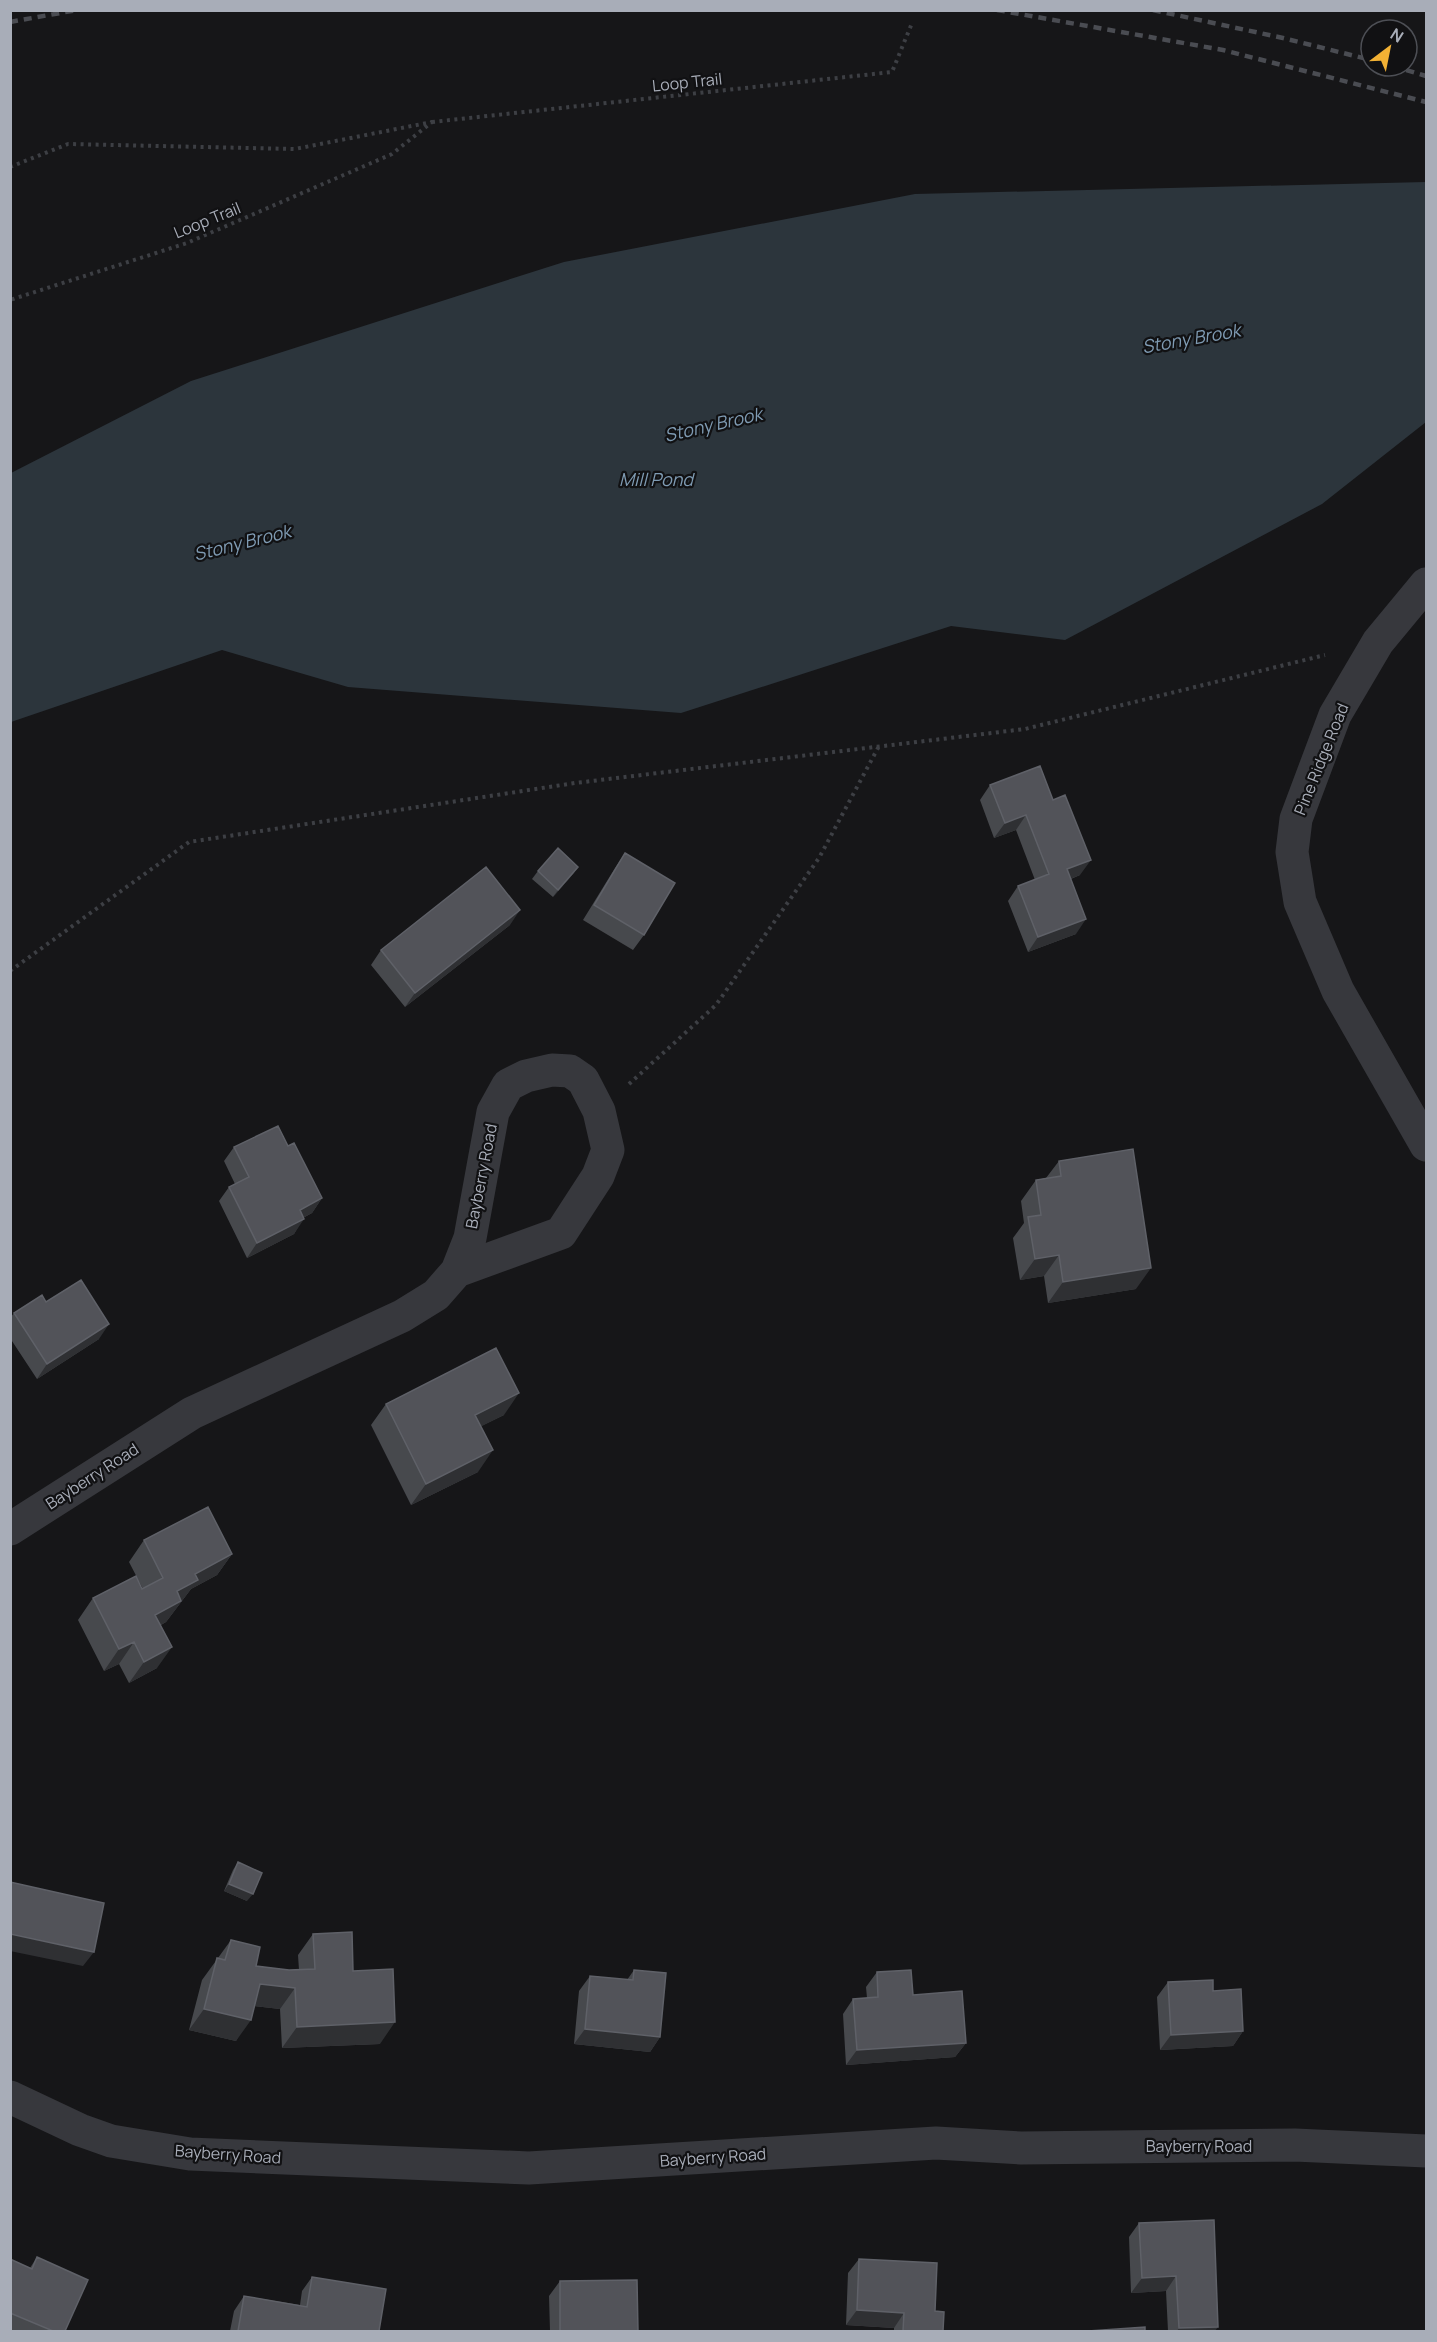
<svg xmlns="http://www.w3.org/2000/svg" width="1437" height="2342" font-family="Manrope,sans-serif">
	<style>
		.water { fill: #2c353c }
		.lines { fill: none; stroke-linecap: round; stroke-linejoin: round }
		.path { stroke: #3d3f44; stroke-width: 4; stroke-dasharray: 3 4.5; stroke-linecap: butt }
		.street { stroke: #37383d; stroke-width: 33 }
		.rail { stroke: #4a4c52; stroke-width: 4.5; stroke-dasharray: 8 6; stroke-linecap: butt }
		.wall { fill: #47494d }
		.shaded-wall { fill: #2f3033 }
		.building { fill: #525359; stroke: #5f6168; stroke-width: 1.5 }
		.labels { text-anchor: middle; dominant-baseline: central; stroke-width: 4.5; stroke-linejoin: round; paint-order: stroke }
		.street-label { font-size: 16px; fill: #a8adb8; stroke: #111113 }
		.water-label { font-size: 18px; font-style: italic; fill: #7f9bb3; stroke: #111113 }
	</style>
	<rect width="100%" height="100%" fill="#161618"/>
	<!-- water -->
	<path class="water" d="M 1426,182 L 1426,422 L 1322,504 L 1065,640 L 951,626 L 681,713 L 348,687 L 222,650 L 11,722 L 11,473 L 191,381 L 564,262 L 915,194 Z"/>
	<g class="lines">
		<!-- path -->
		<path class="path" d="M 432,122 L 892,72 L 912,23
			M 10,167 L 68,144 L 295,149 L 432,122 L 392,154 L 187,243 L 10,300
			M 10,971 L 189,842 L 575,783 L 1025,729 L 1325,655
			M 629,1084 L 716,1005 L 819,858 L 879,746"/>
		<!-- street -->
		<path class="street" d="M 1426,584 L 1378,642 L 1335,715 L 1296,819 L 1292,852 L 1300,902 L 1338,991 L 1426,1145
			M 10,1529 L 192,1413 L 402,1316 L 436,1295 L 457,1271 L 470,1238 L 493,1112 L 508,1085 L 526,1076 L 552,1070 L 570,1071 L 583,1080 L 599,1111 L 608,1150 L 598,1176 L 561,1233 L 457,1271
			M 10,2097 L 80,2130 L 111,2141 L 190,2154 L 529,2168 L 936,2143 L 1021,2148 L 1295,2145 L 1426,2151"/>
		<!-- rail -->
		<path class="rail" d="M 997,10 L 1223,50 L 1426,102
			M 1153,10 L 1283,38 L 1371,60
			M 10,22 L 77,10
			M 1393,66 L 1426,76"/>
	</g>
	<!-- wall -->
	<path class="wall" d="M 1040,766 L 1080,875 L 1071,879 L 1076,934 L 1028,952 L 1008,901 L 1018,886 L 1035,880 L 1016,830 L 994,838 L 980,800 L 990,785 Z
		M 625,853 L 644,935 L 633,950 L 583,920 L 615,868 Z
		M 578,867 L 573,874 L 553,897 L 532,879 L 538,871 Z
		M 510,925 L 405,1007 L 371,965 L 381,950 Z
		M 288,1146 L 322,1198 L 312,1213 L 303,1218 L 294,1234 L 247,1258 L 219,1201 L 229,1187 L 235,1184 L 224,1161 L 234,1147 Z
		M 1059,1161 L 1136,1289 L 1048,1303 L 1044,1276 L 1020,1280 L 1013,1238 L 1024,1223 L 1021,1201 L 1036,1180 L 1046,1178 Z
		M 46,1302 L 99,1339 L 37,1379 L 10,1338 L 10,1318 L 14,1313 Z
		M 386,1404 L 504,1415 L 481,1426 L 478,1472 L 411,1505 L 371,1425 Z
		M 144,1540 L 232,1554 L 217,1575 L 191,1589 L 166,1622 L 161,1625 L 157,1668 L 129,1683 L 119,1664 L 104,1671 L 78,1620 L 93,1598 L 143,1589 L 129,1562 Z
		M 238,1862 L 247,1901 L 224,1891 L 233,1870 Z
		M 313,1934 L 353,1971 L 380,2044 L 282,2048 L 280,2009 L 254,2006 L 236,2041 L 189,2030 L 202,1980 L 231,1940 L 256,1966 L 289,1970 L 299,1970 L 298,1955 Z
		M 634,1970 L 660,2037 L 650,2052 L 574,2044 L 579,1991 L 590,1976 L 627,1980 Z
		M 877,1972 L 913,1995 L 966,2043 L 955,2057 L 846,2065 L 843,2014 L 853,1999 L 867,1998 L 866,1987 Z
		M 1168,1982 L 1213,1991 L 1243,2031 L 1233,2046 L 1160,2050 L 1157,1997 Z
		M 1139,2223 L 1215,2331 L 1168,2331 L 1166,2291 L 1131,2293 L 1129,2237 Z
		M 37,2257 L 65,2331 L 10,2331 L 10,2259 L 30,2268 Z
		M 859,2259 L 935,2311 L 943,2331 L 894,2331 L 894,2328 L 846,2325 L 848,2273 Z
		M 312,2277 L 379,2331 L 230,2331 L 234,2311 L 244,2296 L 300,2305 L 302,2291 Z
		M 560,2281 L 638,2331 L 550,2331 L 549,2296 Z"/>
	<!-- shaded-wall -->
	<path class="shaded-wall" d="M 1026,815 L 1016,830 L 994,838 L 1005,823 Z
		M 1091,860 L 1080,875 L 1057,884 L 1067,869 Z
		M 578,867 L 573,874 L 553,897 L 558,890 Z
		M 520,910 L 510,925 L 405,1007 L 415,993 Z
		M 1086,919 L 1076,934 L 1028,952 L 1038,937 Z
		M 322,1198 L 312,1213 L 289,1225 L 300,1210 Z
		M 304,1219 L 294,1234 L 247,1258 L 257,1243 Z
		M 1059,1255 L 1044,1276 L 1020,1280 L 1035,1259 Z
		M 1151,1268 L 1136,1289 L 1048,1303 L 1063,1282 Z
		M 109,1324 L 99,1339 L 37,1379 L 47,1364 Z
		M 519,1393 L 504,1415 L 460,1437 L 475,1415 Z
		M 493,1450 L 478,1472 L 411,1505 L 426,1484 Z
		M 232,1554 L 217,1575 L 191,1589 L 166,1622 L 140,1636 L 155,1615 L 177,1591 L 195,1574 Z
		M 134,1642 L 119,1664 L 104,1671 L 119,1649 Z
		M 172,1647 L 157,1668 L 129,1683 L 144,1662 Z
		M 229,1884 L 253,1894 L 247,1901 L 224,1891 Z
		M 10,1934 L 94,1952 L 83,1966 L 10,1951 Z
		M 260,1984 L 295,1988 L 280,2009 L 245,2005 Z
		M 204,2009 L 251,2020 L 236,2041 L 189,2030 Z
		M 395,2022 L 380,2044 L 282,2048 L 297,2027 Z
		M 585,2029 L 660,2037 L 650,2052 L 574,2044 Z
		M 1243,2031 L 1233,2046 L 1160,2050 L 1171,2035 Z
		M 966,2043 L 955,2057 L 846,2065 L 857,2050 Z
		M 1176,2276 L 1166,2291 L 1131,2293 L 1142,2278 Z
		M 857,2310 L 904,2313 L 894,2328 L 846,2325 Z
		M 1218,2327 L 1215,2331 L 1177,2331 L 1179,2328 Z"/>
	<!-- building -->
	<path class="building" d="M 1040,766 L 1053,800 L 1065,795 L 1091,860 L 1067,869 L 1086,919 L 1038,937 L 1018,886 L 1049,874 L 1026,815 L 1005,823 L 990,785 Z
		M 558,848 L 578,867 L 558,890 L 538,871 Z
		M 625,853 L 675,883 L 644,935 L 594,905 Z
		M 486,867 L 520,910 L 415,993 L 381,950 Z
		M 278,1126 L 288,1146 L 294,1143 L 322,1198 L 300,1210 L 304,1219 L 257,1243 L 229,1187 L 249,1177 L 234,1147 Z
		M 1133,1149 L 1151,1268 L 1063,1282 L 1059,1255 L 1035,1259 L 1028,1217 L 1041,1215 L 1036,1180 L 1061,1176 L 1059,1161 Z
		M 81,1280 L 109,1324 L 47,1364 L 14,1313 L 42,1295 L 46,1302 Z
		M 496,1348 L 519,1393 L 475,1415 L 493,1450 L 426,1484 L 386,1404 Z
		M 208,1507 L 232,1554 L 195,1574 L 198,1580 L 177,1591 L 181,1601 L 155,1615 L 172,1647 L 144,1662 L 134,1642 L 119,1649 L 93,1598 L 136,1576 L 142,1589 L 163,1578 L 144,1540 Z
		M 238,1862 L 262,1873 L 253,1894 L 229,1884 Z
		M 10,1882 L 104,1903 L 94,1952 L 10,1934 Z
		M 352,1932 L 353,1971 L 393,1969 L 395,2022 L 297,2027 L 295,1988 L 260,1984 L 251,2020 L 204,2009 L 217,1958 L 225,1960 L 231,1940 L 260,1947 L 256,1966 L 289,1970 L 315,1969 L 313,1934 Z
		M 634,1970 L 666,1973 L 660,2037 L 585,2029 L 590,1976 L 633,1980 Z
		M 911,1970 L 913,1995 L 962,1991 L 966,2043 L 857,2050 L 853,1999 L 878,1997 L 877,1972 Z
		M 1213,1980 L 1213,1991 L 1241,1989 L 1243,2031 L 1171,2035 L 1168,1982 Z
		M 1214,2220 L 1218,2327 L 1179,2328 L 1176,2276 L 1142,2278 L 1139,2223 Z
		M 37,2257 L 88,2280 L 65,2331 L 53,2331 L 10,2313 L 10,2259 L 32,2269 Z
		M 859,2259 L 937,2263 L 935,2311 L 944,2312 L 943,2331 L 903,2331 L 904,2313 L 857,2310 Z
		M 312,2277 L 386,2289 L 379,2331 L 238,2331 L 244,2296 L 307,2307 Z
		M 637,2280 L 638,2331 L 560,2331 L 560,2281 Z
		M 1145,2327 L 1145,2331 L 1088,2331 Z"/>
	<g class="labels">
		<!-- street labels -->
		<g class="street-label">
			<text transform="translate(687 82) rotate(-6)">Loop Trail</text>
			<text transform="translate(207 220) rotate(-22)">Loop Trail</text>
			<text transform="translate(1321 759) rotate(-68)">Pine Ridge Road</text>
			<text transform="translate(481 1176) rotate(-79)">Bayberry Road</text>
			<text transform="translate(92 1476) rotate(-33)">Bayberry Road</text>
			<text x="1199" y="2146">Bayberry Road</text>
			<text transform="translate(228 2154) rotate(4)">Bayberry Road</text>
			<text transform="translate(713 2157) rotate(-4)">Bayberry Road</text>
		</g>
		<!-- water labels -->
		<g class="water-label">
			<text transform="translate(1191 338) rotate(-10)">Stony Brook</text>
			<text transform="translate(713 424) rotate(-13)">Stony Brook</text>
			<text x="656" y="479">Mill Pond</text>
			<text transform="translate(242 542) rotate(-14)">Stony Brook</text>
		</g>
	</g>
	<!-- border -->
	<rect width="1437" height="2342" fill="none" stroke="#a8adb8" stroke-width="24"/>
	<!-- north arrow -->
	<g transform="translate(1389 48) rotate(32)"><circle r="28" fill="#111113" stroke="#4d4f55" stroke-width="1.5"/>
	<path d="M0-4.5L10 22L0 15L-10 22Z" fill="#f2b134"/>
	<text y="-9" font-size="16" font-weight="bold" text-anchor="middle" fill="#a8adb8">N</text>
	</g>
</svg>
